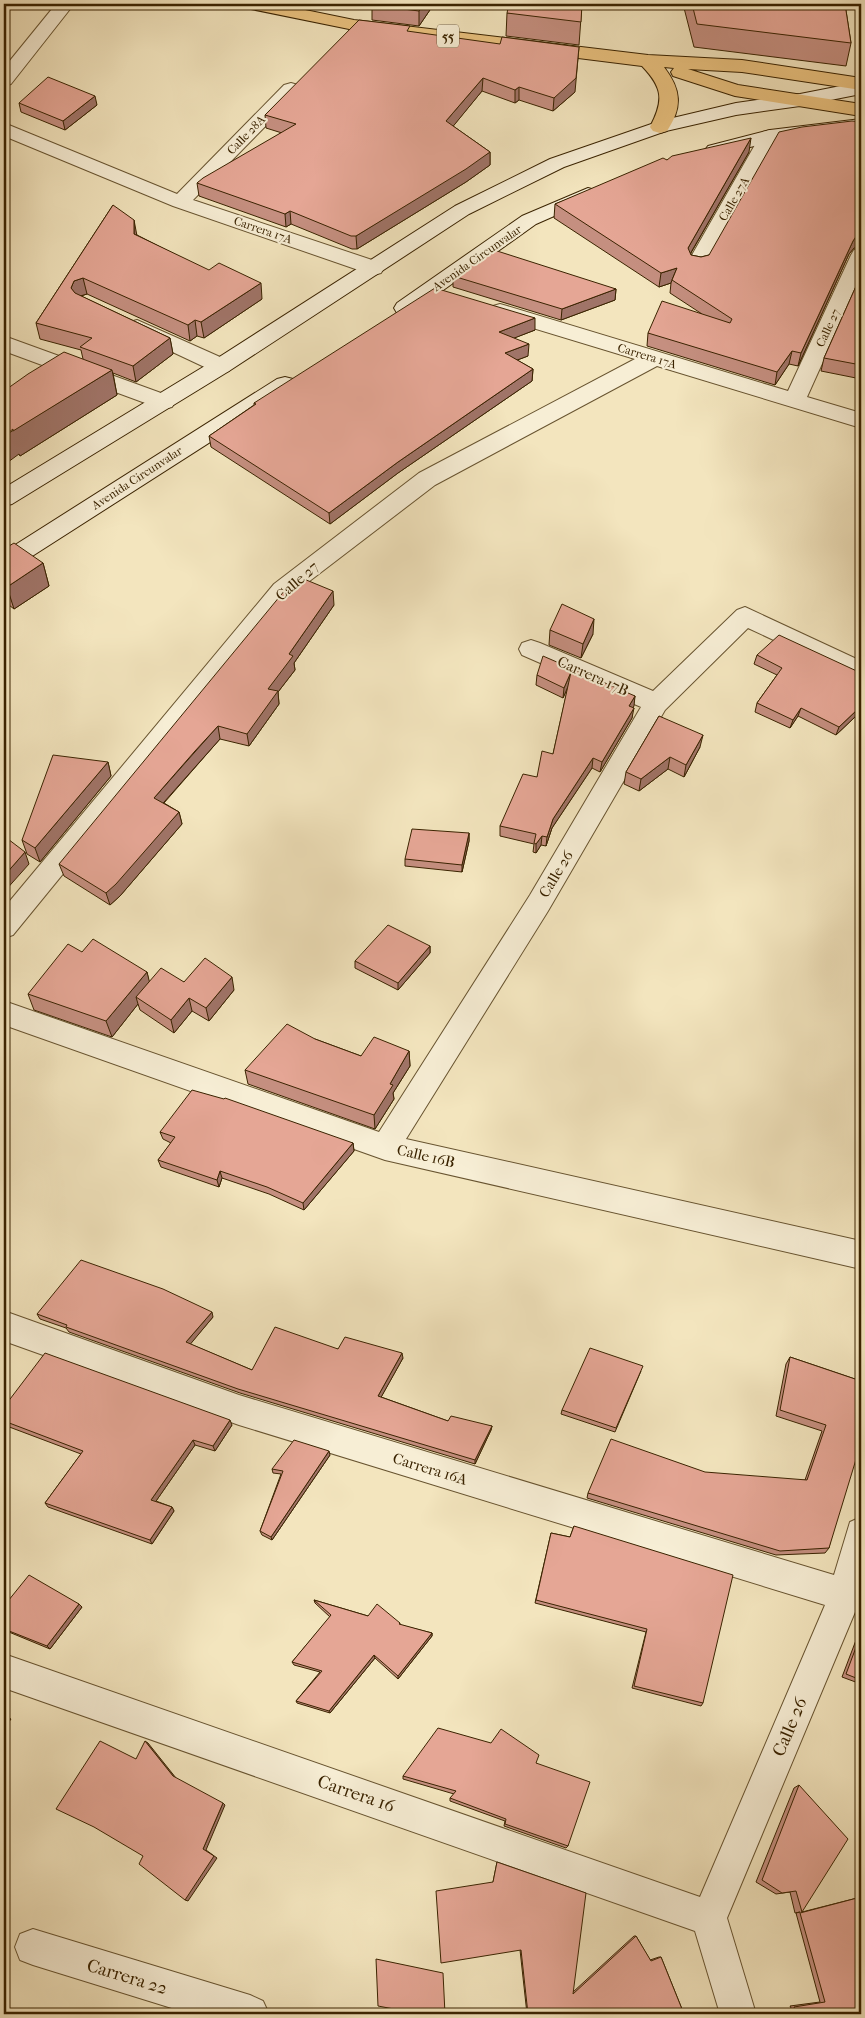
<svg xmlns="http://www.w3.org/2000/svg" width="865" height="2018" font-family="'IM FELL French Canon',serif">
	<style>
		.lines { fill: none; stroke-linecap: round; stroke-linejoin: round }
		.minor-casing { stroke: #685430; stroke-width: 2 }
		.secondary-casing { stroke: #3a2300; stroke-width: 2 }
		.trunk-casing { stroke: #3a2300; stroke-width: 2 }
		.minor { fill: #f7eed5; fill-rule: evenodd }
		.secondary { fill: #f7eed5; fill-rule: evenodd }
		.trunk { fill: #eac27f; fill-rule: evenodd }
		.wall { fill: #c58f80; stroke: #3a2300 }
		.shaded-wall { fill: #a07468; stroke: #3a2300 }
		.building { fill: #e5a695; stroke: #3a2300 }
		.labels { text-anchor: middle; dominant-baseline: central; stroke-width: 4; stroke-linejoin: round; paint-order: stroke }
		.far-street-label { font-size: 12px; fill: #3a2300; stroke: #f7eed5 }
		.shield { fill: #f7eed5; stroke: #736040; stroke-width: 1 }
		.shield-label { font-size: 14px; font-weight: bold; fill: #3a2300 }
		.street-label { font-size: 15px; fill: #3a2300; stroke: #f7eed5 }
		.near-street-label { font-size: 18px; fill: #3a2300; stroke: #f7eed5 }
	</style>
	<rect width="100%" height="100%" fill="#f3e5be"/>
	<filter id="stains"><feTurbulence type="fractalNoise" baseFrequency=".004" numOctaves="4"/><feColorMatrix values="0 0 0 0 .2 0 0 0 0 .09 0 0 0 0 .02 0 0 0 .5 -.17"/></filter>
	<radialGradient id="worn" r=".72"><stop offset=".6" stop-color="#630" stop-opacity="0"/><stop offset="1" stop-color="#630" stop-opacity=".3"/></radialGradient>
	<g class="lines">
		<defs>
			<path id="minor" d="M 56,4 L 74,4 L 11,84 L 4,86 L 4,68 Z
				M 291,83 L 298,85 L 300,89 L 298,93 L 193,200 L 381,263 L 384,268 L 381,273 L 374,275 L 367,273 L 173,206 L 4,136 L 4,123 L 177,194 L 284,85 Z
				M 770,130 L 777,132 L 780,136 L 708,262 L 705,267 L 698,269 L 691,267 L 688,262 L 760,136 L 763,132 Z
				M 861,249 L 861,277 L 807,397 L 861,413 L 861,428 L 657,366 L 435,485 L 290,596 L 13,935 L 4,938 L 4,908 L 274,584 L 419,473 L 635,359 L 493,316 L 490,311 L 493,306 L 500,304 L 507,306 L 788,391 L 851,255 L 854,250 Z
				M 137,320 L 229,361 L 232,366 L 229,371 L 221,373 L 213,371 L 130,332 L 127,327 L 130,322 Z
				M 4,336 L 172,397 L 175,402 L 172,407 L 164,409 L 156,407 L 4,351 Z
				M 745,607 L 861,661 L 861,681 L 748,628 L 665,710 L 548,911 L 406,1139 L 861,1241 L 861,1269 L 385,1160 L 4,1025 L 4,1001 L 379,1132 L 530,895 L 641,707 L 522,655 L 519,649 L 522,643 L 531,640 L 540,643 L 653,691 L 737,610 Z
				M 4,1311 L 239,1395 L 834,1575 L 850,1522 L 861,1517 L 861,1612 L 855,1612 L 727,1918 L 756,2014 L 720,2014 L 695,1931 L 4,1688 L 4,1654 L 700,1897 L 825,1605 L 239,1425 L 4,1341 Z
				M 33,1929 L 250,1995 L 263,2001 L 269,2014 L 191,2014 L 33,1965 L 20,1960 L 15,1947 L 20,1934 Z"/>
			<path id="secondary" d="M 861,82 L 861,94 L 800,106 L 736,115 L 666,131 L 564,167 L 469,214 L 229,371 L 12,504 L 4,506 L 4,488 L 213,361 L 455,206 L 550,159 L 660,121 L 736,103 L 800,94 Z
				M 861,119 L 861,131 L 770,142 L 715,156 L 708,154 L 705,150 L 708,146 L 770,130 Z
				M 588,188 L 595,190 L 598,194 L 595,198 L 536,224 L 411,313 L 404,315 L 397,313 L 394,308 L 397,303 L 522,216 Z
				M 285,377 L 293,379 L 296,384 L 293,389 L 12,569 L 4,571 L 4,552 L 277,379 Z"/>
			<path id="trunk" d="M 242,4 L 276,4 L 354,20 L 648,55 L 742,60 L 861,78 L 861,90 L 742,72 L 688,69 L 738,85 L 861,104 L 861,116 L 735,96 L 673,76 L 671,72 L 674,68 L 664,67 C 681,89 683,107 667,131 L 660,133 L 653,131 L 650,127 C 664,100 663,88 642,66 L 354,30 L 251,9 L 245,8 Z"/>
		</defs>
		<!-- minor casing -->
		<use href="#minor" class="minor-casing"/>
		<!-- secondary casing -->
		<use href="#secondary" class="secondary-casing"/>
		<!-- trunk casing -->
		<use href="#trunk" class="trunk-casing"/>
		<!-- minor -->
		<use href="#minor" class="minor"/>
		<!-- secondary -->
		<use href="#secondary" class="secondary"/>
		<!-- trunk -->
		<use href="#trunk" class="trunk"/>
	</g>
	<!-- wall -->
	<path class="wall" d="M 373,4 L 434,4 L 419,26 L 372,20 L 372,5 Z
		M 582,4 L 579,45 L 506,36 L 507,13 Z
		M 683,4 L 845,4 L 851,43 L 846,66 L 694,47 Z
		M 410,32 L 575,92 L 553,111 L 519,100 L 515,103 L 482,91 L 453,126 L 490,152 L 490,165 L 466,182 L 357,249 L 352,249 L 291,224 L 286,227 L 199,196 L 197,183 L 282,133 L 266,128 L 265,115 Z
		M 19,103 L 97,105 L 65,130 L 21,112 Z
		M 861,122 L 861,248 L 854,248 L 849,254 L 798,366 L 789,364 L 775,385 L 647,346 L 648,333 L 702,314 L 670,293 L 671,283 L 659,287 L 554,218 L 555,204 L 667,160 L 749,152 L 691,253 L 691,255 L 701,257 L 709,255 Z
		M 113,205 L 137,235 L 262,299 L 204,338 L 197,336 L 190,341 L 87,294 L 81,296 L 170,338 L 173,354 L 136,382 L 113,373 L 117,395 L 20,456 L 19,454 L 83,359 L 81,350 L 40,339 L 36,323 Z
		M 861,275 L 861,379 L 821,371 L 824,358 Z
		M 453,276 L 616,289 L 615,300 L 561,320 L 453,287 Z
		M 535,330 L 514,338 L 528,356 L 517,360 L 533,369 L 532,381 L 398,473 L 330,524 L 211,447 L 209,436 L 254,405 L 254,403 Z
		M 4,549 L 43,563 L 49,586 L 14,609 L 4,601 Z
		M 334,605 L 294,663 L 295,670 L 278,692 L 279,704 L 249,746 L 220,739 L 164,803 L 179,812 L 182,824 L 120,896 L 110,905 L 64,876 L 59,864 Z
		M 550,630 L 593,634 L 581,658 L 549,645 Z
		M 757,655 L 861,673 L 861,719 L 856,716 L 836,735 L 798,716 L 790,728 L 755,712 L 757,703 L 777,675 L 754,664 Z
		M 537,675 L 635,696 L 633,707 L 632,718 L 600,772 L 592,768 L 552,828 L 546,846 L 541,845 L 536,853 L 533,852 L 534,844 L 500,836 L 500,826 L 537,777 L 553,754 L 568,687 L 563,698 L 536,685 Z
		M 659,716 L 700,747 L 684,777 L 668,769 L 639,791 L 624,784 L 626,772 Z
		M 108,762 L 111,776 L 40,862 L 27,854 L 22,840 Z
		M 469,833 L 469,841 L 462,872 L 405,866 L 405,859 Z
		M 430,946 L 430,953 L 398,990 L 355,968 L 355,961 Z
		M 82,952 L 147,972 L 149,982 L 184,982 L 234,990 L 209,1021 L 192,1011 L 174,1033 L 140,1010 L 138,1004 L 112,1037 L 34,1010 L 28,994 Z
		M 315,1039 L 361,1056 L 409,1051 L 410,1066 L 393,1093 L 394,1099 L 375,1129 L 248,1084 L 245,1070 Z
		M 160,1132 L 353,1143 L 354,1151 L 304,1210 L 269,1194 L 222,1178 L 219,1187 L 161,1167 L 158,1160 L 171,1143 L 163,1139 Z
		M 37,1314 L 213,1317 L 190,1344 L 252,1370 L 338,1349 L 403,1358 L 381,1397 L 448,1421 L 492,1426 L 491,1430 L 475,1464 L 240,1393 L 69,1332 L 66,1328 L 40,1319 Z
		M 790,1357 L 861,1381 L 829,1548 L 825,1553 L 776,1555 L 587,1498 L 588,1493 L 805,1480 L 822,1431 L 776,1416 L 786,1364 Z
		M 641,1371 L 615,1432 L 561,1414 L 562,1410 Z
		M 4,1407 L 232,1425 L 215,1451 L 195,1445 L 156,1501 L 172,1507 L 174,1511 L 152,1544 L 48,1507 L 45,1503 L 81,1454 L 4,1425 Z
		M 330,1455 L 272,1540 L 262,1535 L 260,1531 L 281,1474 L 273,1473 L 272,1469 Z
		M 574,1526 L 703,1703 L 701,1706 L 632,1688 L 646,1632 L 535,1603 L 551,1533 L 570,1537 Z
		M 314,1600 L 368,1616 L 400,1623 L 400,1625 L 432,1633 L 432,1636 L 398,1679 L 375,1658 L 330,1713 L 297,1703 L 296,1701 L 320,1672 L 294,1665 L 292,1662 L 330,1617 L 315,1603 Z
		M 79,1604 L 82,1607 L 50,1649 L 4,1630 L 4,1606 Z
		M 861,1627 L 861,1684 L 842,1677 Z
		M 536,1763 L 568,1846 L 566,1848 L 504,1826 L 505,1821 L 450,1801 L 450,1798 L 454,1794 L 403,1779 L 403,1776 Z
		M 799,1785 L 802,1912 L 861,1897 L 861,2014 L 794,2014 L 790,2006 L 820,2002 L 796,1913 L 800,1912 L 795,1913 L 790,1892 L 776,1894 L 756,1882 L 794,1788 Z
		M 497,1862 L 573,1992 L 634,1936 L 636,1936 L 650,1960 L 659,1957 L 661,1957 L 684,2014 L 527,2014 L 520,1950 L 493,1882 Z"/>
	<!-- shaded-wall -->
	<path class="shaded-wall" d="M 424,4 L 434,4 L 419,26 L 419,11 Z
		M 579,47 L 575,92 L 553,111 L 554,98 Z
		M 483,78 L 482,91 L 446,135 L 446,121 Z
		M 519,87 L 519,100 L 515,103 L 515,90 Z
		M 95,96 L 97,105 L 65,130 L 63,121 Z
		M 751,138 L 749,152 L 686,261 L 688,248 Z
		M 490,152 L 490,165 L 466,182 L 357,249 L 356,236 Z
		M 290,211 L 291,224 L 286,227 L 285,214 Z
		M 134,220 L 137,236 L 134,234 Z
		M 861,234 L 861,247 L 854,248 L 849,254 L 798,366 L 801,353 L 853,241 L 857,235 Z
		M 677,268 L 672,280 L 671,283 L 659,287 L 661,273 Z
		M 83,278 L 87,294 L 77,297 L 71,288 L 74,281 Z
		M 261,283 L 262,299 L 204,338 L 201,322 Z
		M 616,289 L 615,300 L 561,320 L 562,309 Z
		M 535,318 L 535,330 L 499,344 L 499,332 Z
		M 195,320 L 197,336 L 190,341 L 188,325 Z
		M 170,338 L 173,354 L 136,382 L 133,366 Z
		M 529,344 L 528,356 L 504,365 L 505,353 Z
		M 792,351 L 789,364 L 775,385 L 777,372 Z
		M 533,369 L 532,381 L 398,473 L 330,524 L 329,513 L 398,462 Z
		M 112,370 L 117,395 L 20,456 L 19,454 L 4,465 L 4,436 Z
		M 43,563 L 49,586 L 14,609 L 7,587 Z
		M 333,591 L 334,605 L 294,663 L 295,670 L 278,692 L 279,704 L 249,746 L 247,734 L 268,689 L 289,654 Z
		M 594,619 L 593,634 L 581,658 L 583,644 Z
		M 571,672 L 570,682 L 563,698 L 564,688 Z
		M 635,696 L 634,706 L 628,716 L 629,706 Z
		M 634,708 L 632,718 L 600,772 L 602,762 Z
		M 801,708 L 798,716 L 790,728 L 793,720 Z
		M 859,708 L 856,716 L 836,735 L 839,727 Z
		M 218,726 L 220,739 L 157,810 L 154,798 Z
		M 703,735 L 700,747 L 684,777 L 686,765 Z
		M 670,757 L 668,769 L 639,791 L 641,779 Z
		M 593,758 L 592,768 L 552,828 L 546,846 L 547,837 L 553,819 Z
		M 108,762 L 111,776 L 40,862 L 35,848 Z
		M 179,812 L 182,824 L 120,896 L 110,905 L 106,893 Z
		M 469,833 L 469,841 L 462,872 L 462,865 Z
		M 542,836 L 541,845 L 536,853 L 536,844 Z
		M 25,852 L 29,864 L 4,892 L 4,876 Z
		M 430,946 L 430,953 L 398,990 L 398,983 Z
		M 147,972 L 151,988 L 136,997 L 138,1004 L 112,1037 L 106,1021 Z
		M 232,977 L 234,990 L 209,1021 L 206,1008 Z
		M 189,998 L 192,1011 L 174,1033 L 171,1020 Z
		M 409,1051 L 410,1066 L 393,1093 L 394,1099 L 375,1129 L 374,1115 L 390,1084 Z
		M 353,1143 L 354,1151 L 304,1210 L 303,1203 Z
		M 220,1171 L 222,1178 L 219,1187 L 217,1180 Z
		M 212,1312 L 213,1317 L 188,1347 L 186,1342 Z
		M 402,1353 L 403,1358 L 379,1401 L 378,1396 Z
		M 230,1420 L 232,1425 L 215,1451 L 213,1446 Z
		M 492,1426 L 491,1430 L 475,1464 L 475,1460 Z
		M 193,1440 L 195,1445 L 154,1504 L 151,1500 Z
		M 329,1451 L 330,1455 L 272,1540 L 271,1537 Z
		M 172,1507 L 174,1511 L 152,1544 L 150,1540 Z
		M 79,1604 L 82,1607 L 50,1649 L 47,1646 Z
		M 432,1633 L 432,1636 L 398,1679 L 398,1676 Z
		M 374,1655 L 375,1658 L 330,1713 L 329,1711 Z
		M 5,1716 L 11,1719 L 4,1729 L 4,1718 Z
		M 145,1741 L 148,1743 L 176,1778 L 173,1776 Z
		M 223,1803 L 225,1805 L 206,1850 L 217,1858 L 188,1901 L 185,1900 L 203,1849 Z"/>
	<!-- building -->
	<path class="building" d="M 373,4 L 424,4 L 419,11 L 372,5 Z
		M 509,4 L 582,4 L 581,22 L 507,13 Z
		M 692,4 L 845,4 L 851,43 L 697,24 Z
		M 359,20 L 410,26 L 407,31 L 500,44 L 502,37 L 579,47 L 576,78 L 554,98 L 519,87 L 515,90 L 483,78 L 446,121 L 490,152 L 466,169 L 356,236 L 351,236 L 290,211 L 285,214 L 197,183 L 203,178 L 296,124 L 265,115 Z
		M 48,77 L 95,96 L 63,121 L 19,103 Z
		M 852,121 L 861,122 L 861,234 L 857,235 L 853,241 L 801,353 L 792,351 L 777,372 L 648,333 L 662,301 L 730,323 L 732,319 L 672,280 L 677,268 L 661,273 L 555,204 L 663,158 L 667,160 L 672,156 L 694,151 L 751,138 L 688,248 L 691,255 L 701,257 L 709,255 L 779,132 L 802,127 Z
		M 113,205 L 134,220 L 134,234 L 209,270 L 219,263 L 261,283 L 201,322 L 195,320 L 188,325 L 83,278 L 74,281 L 71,288 L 75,293 L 170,338 L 133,366 L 80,347 L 92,338 L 36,323 Z
		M 494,250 L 616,289 L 562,309 L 453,276 L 484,255 L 487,256 Z
		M 861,275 L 861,365 L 824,358 Z
		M 435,288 L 535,318 L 499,332 L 529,344 L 505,353 L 533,369 L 398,462 L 329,513 L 209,436 L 256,404 L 254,403 Z
		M 64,352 L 112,370 L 13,431 L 13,429 L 4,436 L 4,391 L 28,374 Z
		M 14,543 L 43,563 L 7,587 L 4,584 L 4,549 Z
		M 299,577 L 333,591 L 289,654 L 293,656 L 268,689 L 278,691 L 247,734 L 218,726 L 195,751 L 154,798 L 179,812 L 116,884 L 106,893 L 59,864 L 290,584 Z
		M 562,604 L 594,619 L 583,644 L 550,630 Z
		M 779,635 L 861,673 L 861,709 L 859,708 L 839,727 L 801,708 L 793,720 L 757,703 L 782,668 L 757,655 Z
		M 543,656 L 635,696 L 629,706 L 634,708 L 602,762 L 593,758 L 553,819 L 547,837 L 542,836 L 536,844 L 534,843 L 536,834 L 500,826 L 523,774 L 537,777 L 542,751 L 553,754 L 571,672 L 564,688 L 537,675 Z
		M 659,716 L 703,735 L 686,765 L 670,757 L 641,779 L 626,772 Z
		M 53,755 L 108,762 L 35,848 L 22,840 Z
		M 412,829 L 469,833 L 462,865 L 405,859 Z
		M 4,836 L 25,852 L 4,876 Z
		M 388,925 L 430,946 L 398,983 L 355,961 Z
		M 93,939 L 147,972 L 106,1021 L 28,994 L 68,944 L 82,952 Z
		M 205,958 L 232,977 L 206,1008 L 189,998 L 171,1020 L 136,997 L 161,968 L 184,982 Z
		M 287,1024 L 315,1039 L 361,1056 L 374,1037 L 409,1051 L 390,1084 L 393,1085 L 374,1115 L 245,1070 Z
		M 192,1090 L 224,1099 L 225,1098 L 353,1143 L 303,1203 L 267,1187 L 220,1171 L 217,1180 L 158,1160 L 175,1137 L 160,1132 Z
		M 81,1260 L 163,1289 L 212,1312 L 186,1342 L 252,1370 L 275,1327 L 338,1349 L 345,1337 L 402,1353 L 378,1396 L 448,1421 L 451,1416 L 492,1426 L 475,1460 L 238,1389 L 66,1327 L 67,1325 L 37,1314 Z
		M 590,1348 L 643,1366 L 616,1428 L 562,1410 Z
		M 45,1353 L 230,1420 L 213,1446 L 193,1440 L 151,1500 L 172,1507 L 150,1540 L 45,1503 L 83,1451 L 4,1421 L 4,1407 Z
		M 790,1357 L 861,1381 L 861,1443 L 829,1548 L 780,1551 L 588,1493 L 611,1439 L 705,1472 L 807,1480 L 826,1425 L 780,1410 Z
		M 294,1440 L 329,1451 L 271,1537 L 260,1531 L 283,1471 L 272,1469 Z
		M 574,1526 L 733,1575 L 703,1703 L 634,1686 L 647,1629 L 536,1600 L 551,1533 L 570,1537 Z
		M 29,1575 L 79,1604 L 47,1646 L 4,1629 L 4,1606 Z
		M 314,1600 L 368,1616 L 377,1604 L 400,1623 L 399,1624 L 432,1633 L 398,1676 L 374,1655 L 329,1711 L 296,1701 L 322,1671 L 292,1662 L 331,1615 Z
		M 861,1634 L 861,1680 L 846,1674 Z
		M 438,1728 L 491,1743 L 501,1729 L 539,1755 L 536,1763 L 590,1782 L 568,1846 L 505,1824 L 506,1819 L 450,1798 L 456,1791 L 403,1776 Z
		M 100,1741 L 136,1759 L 145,1741 L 173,1776 L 223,1803 L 203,1849 L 214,1856 L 185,1900 L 139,1864 L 143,1856 L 94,1827 L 56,1809 Z
		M 799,1785 L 848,1839 L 802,1912 L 796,1891 L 782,1893 L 762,1880 Z
		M 497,1862 L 586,1893 L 573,1994 L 636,1936 L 651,1961 L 661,1957 L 684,2014 L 528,2014 L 521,1950 L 441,1963 L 436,1891 L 493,1882 Z
		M 861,1897 L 861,2014 L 797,2014 L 794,2007 L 825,2002 L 800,1913 Z
		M 376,1959 L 443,1973 L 445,2014 L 420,2014 L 378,2006 Z"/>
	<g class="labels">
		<!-- far-street labels -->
		<g class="far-street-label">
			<text transform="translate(246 135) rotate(-46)">Calle 28A</text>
			<text transform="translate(734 199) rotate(-60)">Calle 27A</text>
			<text transform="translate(263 230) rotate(19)">Carrera 17A</text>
			<text transform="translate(477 258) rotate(-35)">Avenida Circunvalar</text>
			<text transform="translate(828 328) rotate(-65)">Calle 27</text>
			<text transform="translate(647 356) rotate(17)">Carrera 17A</text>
			<text transform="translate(137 478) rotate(-33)">Avenida Circunvalar</text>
		</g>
		<!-- shield labels -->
		<rect class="shield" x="437" y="24.5" width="22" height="23" rx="4"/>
		<g class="shield-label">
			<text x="448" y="36">55</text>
		</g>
		<!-- street labels -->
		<g class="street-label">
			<text transform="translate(297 581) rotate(-41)">Calle 27</text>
			<text transform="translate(593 676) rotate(24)">Carrera 17B</text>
			<text transform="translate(556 874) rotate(-59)">Calle 26</text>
			<text transform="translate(426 1156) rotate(13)">Calle 16B</text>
			<text transform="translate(430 1469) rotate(17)">Carrera 16A</text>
		</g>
		<!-- near-street labels -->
		<g class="near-street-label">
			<text transform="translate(790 1727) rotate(-67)">Calle 26</text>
			<text transform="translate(356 1794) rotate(19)">Carrera 16</text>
			<text transform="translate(127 1977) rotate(17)">Carrera 22</text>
		</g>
	</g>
	<!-- margin -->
	<rect width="865" height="2018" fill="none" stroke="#f3e5be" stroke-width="20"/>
	<rect x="5" y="5" width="855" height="2008" fill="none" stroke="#3a2300" stroke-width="2.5"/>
	<rect x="10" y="10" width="845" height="1998" fill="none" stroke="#3a2300"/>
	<rect width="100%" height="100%" filter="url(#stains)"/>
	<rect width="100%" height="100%" fill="url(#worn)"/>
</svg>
